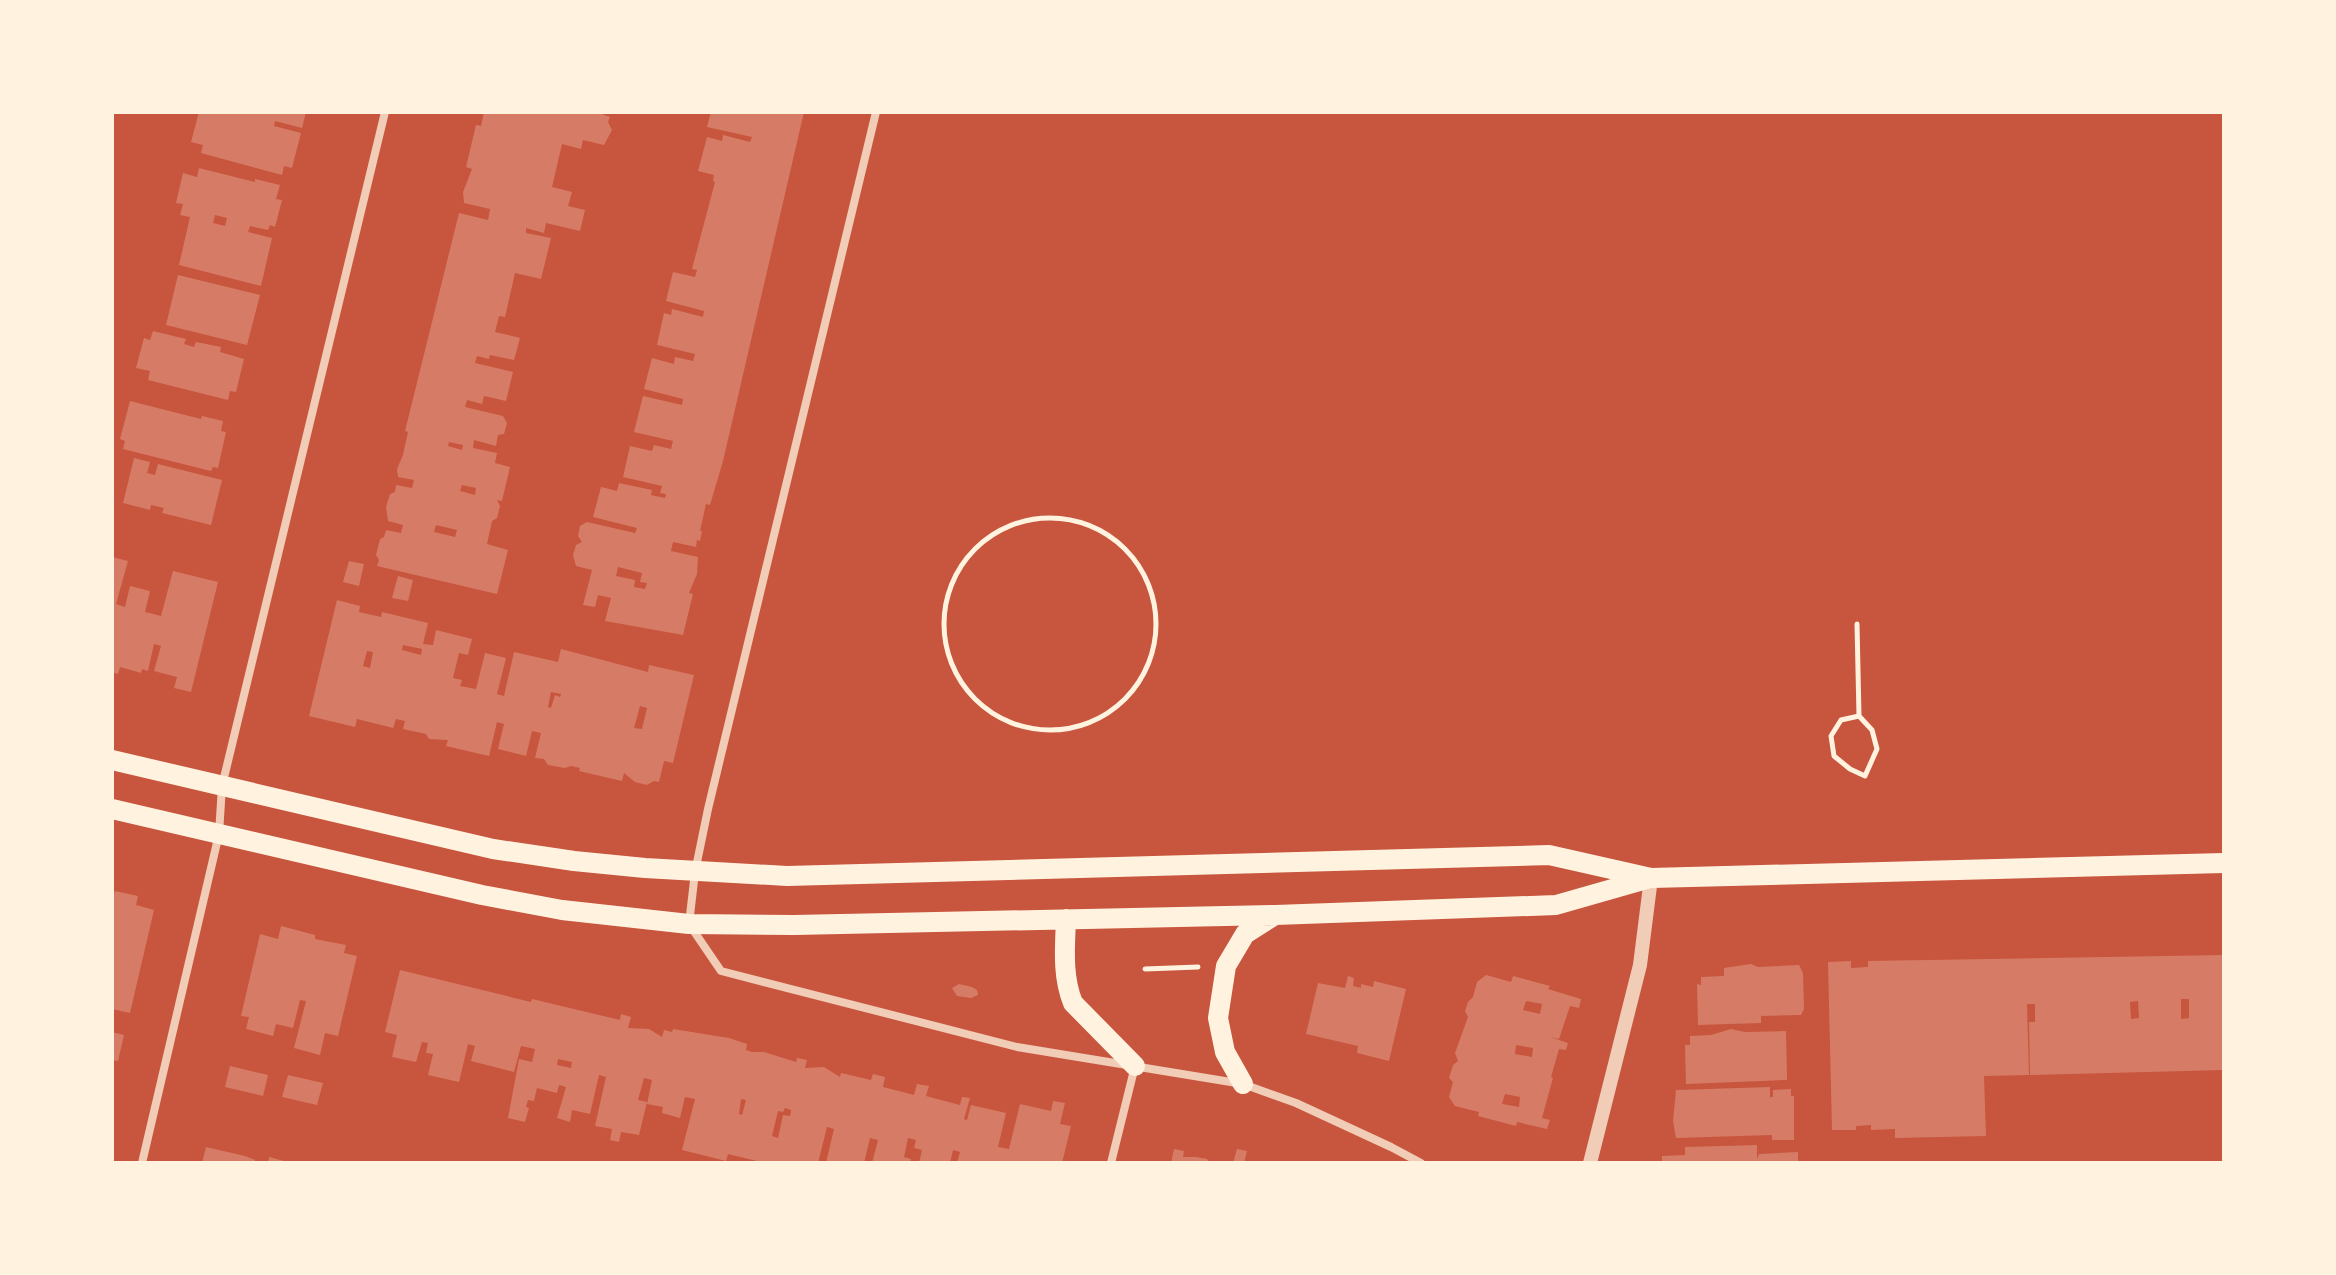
<svg xmlns="http://www.w3.org/2000/svg" width="2336" height="1275" font-family="'Nunito Sans',sans-serif">
	<style>
		.building { fill: #d67c66; fill-rule: evenodd }
		.lines { fill: none; stroke-linecap: round; stroke-linejoin: round }
		.path { stroke: #fff3e0; stroke-width: 5 }
		.minor { stroke: #f1ccb7; stroke-width: 8 }
		.tertiary { stroke: #f1ccb7; stroke-width: 14 }
		.primary { stroke: #fff3e0; stroke-width: 20 }
	</style>
	<rect width="100%" height="100%" fill="#c8553d"/>
	<!-- building -->
	<path class="building" d="M 199,112 L 306,112 L 302,128 L 275,121 L 274,126 L 301,133 L 292,168 L 284,166 L 282,175 L 201,153 L 203,145 L 191,142 Z
		M 484,112 L 596,112 L 610,117 L 608,122 L 612,130 L 604,145 L 583,140 L 581,149 L 562,144 L 552,187 L 572,192 L 568,206 L 585,210 L 580,231 L 546,223 L 544,233 L 526,228 L 526,233 L 551,238 L 541,279 L 515,273 L 505,317 L 499,316 L 495,332 L 520,338 L 514,360 L 490,355 L 489,359 L 477,356 L 475,363 L 513,372 L 506,401 L 484,396 L 482,404 L 467,400 L 465,407 L 503,416 L 507,423 L 504,434 L 498,435 L 496,446 L 474,440 L 473,448 L 497,453 L 495,463 L 510,467 L 502,501 L 497,500 L 500,506 L 497,518 L 492,521 L 487,544 L 508,550 L 497,594 L 377,566 L 379,560 L 376,555 L 380,539 L 384,537 L 386,530 L 401,533 L 403,525 L 388,521 L 386,507 L 390,494 L 395,492 L 396,485 L 412,488 L 414,480 L 398,477 L 397,469 L 403,455 L 408,432 L 405,431 L 459,213 L 488,220 L 490,209 L 464,203 L 463,192 L 472,169 L 466,167 L 476,125 L 481,126 ZM 449,442 L 463,445 L 462,450 L 448,446 ZM 462,485 L 476,488 L 475,495 L 460,491 ZM 436,525 L 457,530 L 455,537 L 434,532 Z
		M 711,112 L 804,112 L 723,461 L 710,505 L 706,504 L 700,531 L 702,531 L 700,541 L 697,540 L 696,547 L 673,542 L 671,551 L 698,557 L 697,574 L 689,593 L 693,594 L 683,635 L 605,621 L 611,598 L 598,595 L 595,607 L 583,605 L 592,570 L 576,566 L 573,555 L 576,545 L 582,542 L 578,536 L 580,526 L 587,522 L 635,533 L 637,528 L 593,517 L 601,487 L 617,491 L 619,483 L 652,490 L 651,495 L 665,498 L 666,494 L 660,493 L 662,486 L 623,477 L 630,446 L 652,451 L 654,445 L 671,449 L 673,441 L 634,432 L 643,396 L 682,405 L 683,399 L 644,389 L 652,358 L 674,364 L 675,357 L 693,361 L 695,354 L 657,345 L 664,313 L 671,315 L 672,309 L 703,317 L 704,311 L 666,301 L 673,272 L 695,277 L 697,270 L 692,269 L 715,182 L 713,181 L 714,175 L 698,171 L 707,137 L 722,141 L 723,135 L 750,142 L 752,137 L 707,127 ZM 618,567 L 642,573 L 640,582 L 647,583 L 645,589 L 634,587 L 635,580 L 616,576 Z
		M 199,168 L 255,182 L 255,179 L 280,185 L 276,199 L 282,200 L 275,227 L 270,225 L 268,230 L 250,226 L 248,232 L 272,238 L 261,286 L 179,265 L 190,217 L 180,215 L 183,204 L 176,203 L 183,173 L 197,177 ZM 215,215 L 227,218 L 225,226 L 213,223 Z
		M 178,275 L 260,295 L 247,345 L 166,325 Z
		M 153,331 L 186,339 L 184,344 L 194,347 L 196,342 L 221,347 L 220,352 L 244,359 L 236,392 L 230,391 L 228,400 L 148,380 L 150,371 L 136,368 L 144,338 L 150,340 Z
		M 130,401 L 201,419 L 202,416 L 223,421 L 221,431 L 226,432 L 218,468 L 213,467 L 211,471 L 123,449 L 125,441 L 120,439 Z
		M 134,458 L 150,462 L 147,473 L 155,475 L 158,464 L 222,480 L 211,525 L 162,513 L 164,508 L 151,505 L 150,510 L 123,503 Z
		M 112,557 L 128,561 L 116,604 L 125,607 L 130,586 L 150,591 L 145,612 L 161,616 L 173,571 L 218,582 L 191,692 L 174,688 L 177,677 L 154,671 L 161,646 L 154,644 L 148,671 L 142,669 L 141,673 L 120,667 L 118,674 L 112,672 Z
		M 349,561 L 364,564 L 359,586 L 343,582 Z
		M 398,576 L 413,580 L 408,601 L 392,598 Z
		M 337,600 L 360,606 L 359,612 L 381,617 L 382,612 L 428,623 L 423,644 L 433,645 L 436,630 L 472,639 L 468,655 L 459,653 L 453,678 L 462,680 L 460,686 L 476,689 L 485,653 L 506,658 L 497,694 L 504,696 L 514,652 L 558,662 L 561,649 L 648,672 L 649,665 L 694,675 L 673,763 L 664,761 L 659,782 L 654,781 L 647,785 L 635,782 L 624,773 L 622,781 L 579,771 L 580,768 L 571,766 L 565,768 L 548,765 L 544,759 L 535,758 L 541,733 L 532,731 L 526,756 L 498,749 L 504,724 L 497,722 L 489,756 L 446,746 L 448,740 L 429,739 L 426,734 L 403,729 L 405,721 L 396,719 L 393,728 L 357,719 L 355,727 L 309,716 ZM 403,645 L 422,649 L 421,655 L 402,650 ZM 367,651 L 373,652 L 370,668 L 363,666 ZM 551,692 L 561,694 L 560,697 L 555,695 L 551,708 L 548,707 ZM 640,706 L 647,708 L 642,729 L 634,728 Z
		M 115,891 L 138,896 L 136,905 L 154,910 L 130,1013 L 112,1009 L 112,899 Z
		M 281,926 L 315,935 L 315,939 L 346,945 L 344,953 L 357,956 L 338,1036 L 325,1033 L 320,1055 L 294,1048 L 306,1001 L 300,1000 L 293,1028 L 276,1024 L 273,1036 L 246,1029 L 249,1017 L 241,1016 L 260,934 L 278,939 Z
		M 2224,955 L 2224,1070 L 2030,1075 L 2029,1022 L 2035,1022 L 2035,1004 L 2027,1004 L 2029,1075 L 1984,1076 L 1986,1136 L 1895,1138 L 1895,1129 L 1871,1130 L 1871,1125 L 1856,1126 L 1856,1130 L 1832,1130 L 1828,962 L 1851,961 L 1851,968 L 1868,967 L 1868,961 ZM 2181,999 L 2189,999 L 2189,1018 L 2181,1019 ZM 2138,1001 L 2139,1018 L 2131,1019 L 2130,1002 Z
		M 1751,964 L 1758,967 L 1799,965 L 1803,973 L 1804,1009 L 1801,1015 L 1761,1016 L 1761,1023 L 1698,1025 L 1697,984 L 1701,985 L 1701,977 L 1724,976 L 1724,968 Z
		M 400,970 L 531,1002 L 532,999 L 620,1020 L 621,1014 L 631,1017 L 628,1028 L 649,1029 L 662,1037 L 664,1030 L 672,1032 L 673,1029 L 729,1038 L 747,1044 L 746,1050 L 752,1052 L 764,1052 L 796,1062 L 797,1058 L 807,1060 L 805,1068 L 824,1067 L 840,1077 L 841,1073 L 871,1080 L 873,1074 L 885,1077 L 883,1087 L 914,1095 L 917,1084 L 929,1086 L 926,1096 L 960,1105 L 962,1097 L 970,1098 L 964,1119 L 967,1120 L 971,1105 L 1006,1113 L 998,1147 L 1009,1149 L 1020,1104 L 1051,1111 L 1053,1101 L 1065,1103 L 1060,1124 L 1071,1126 L 1062,1163 L 957,1163 L 960,1152 L 953,1150 L 950,1163 L 919,1163 L 922,1150 L 914,1148 L 916,1140 L 908,1138 L 904,1157 L 911,1159 L 910,1163 L 872,1163 L 878,1140 L 870,1138 L 864,1163 L 826,1163 L 834,1129 L 827,1127 L 818,1163 L 765,1163 L 728,1154 L 726,1161 L 682,1150 L 695,1099 L 685,1097 L 680,1118 L 662,1113 L 663,1107 L 647,1104 L 652,1080 L 644,1078 L 638,1100 L 647,1102 L 639,1135 L 621,1132 L 619,1142 L 610,1140 L 612,1129 L 595,1126 L 606,1077 L 599,1075 L 590,1114 L 572,1110 L 570,1122 L 557,1118 L 566,1087 L 559,1085 L 557,1093 L 537,1088 L 534,1101 L 528,1100 L 526,1107 L 529,1108 L 525,1122 L 508,1118 L 519,1059 L 532,1062 L 535,1049 L 521,1046 L 514,1072 L 471,1061 L 475,1046 L 468,1044 L 459,1082 L 428,1075 L 433,1054 L 426,1053 L 428,1043 L 422,1042 L 416,1062 L 392,1057 L 397,1035 L 385,1032 ZM 558,1059 L 572,1062 L 571,1068 L 557,1065 ZM 741,1099 L 746,1100 L 742,1115 L 739,1114 ZM 785,1108 L 791,1110 L 790,1116 L 783,1115 L 778,1138 L 772,1136 L 778,1111 L 783,1112 Z
		M 1486,975 L 1511,982 L 1513,976 L 1550,986 L 1548,989 L 1581,999 L 1579,1008 L 1570,1006 L 1559,1039 L 1550,1037 L 1568,1043 L 1566,1050 L 1559,1049 L 1551,1077 L 1553,1078 L 1542,1118 L 1550,1120 L 1547,1129 L 1517,1122 L 1516,1126 L 1478,1116 L 1479,1112 L 1455,1106 L 1449,1097 L 1453,1082 L 1449,1078 L 1453,1065 L 1458,1061 L 1455,1053 L 1468,1017 L 1465,1011 L 1468,1002 L 1473,997 L 1477,982 ZM 1526,1001 L 1542,1004 L 1540,1014 L 1523,1010 ZM 1516,1045 L 1533,1048 L 1532,1057 L 1515,1054 ZM 1505,1094 L 1520,1097 L 1519,1107 L 1502,1104 Z
		M 1348,976 L 1354,978 L 1353,986 L 1361,988 L 1361,984 L 1373,987 L 1374,981 L 1406,989 L 1389,1061 L 1357,1053 L 1358,1046 L 1306,1034 L 1318,983 L 1345,988 Z
		M 959,984 L 972,987 L 977,990 L 978,995 L 971,998 L 957,996 L 952,988 Z
		M 1731,1029 L 1745,1032 L 1786,1031 L 1787,1080 L 1686,1084 L 1685,1045 L 1690,1045 L 1690,1036 L 1711,1035 Z
		M 112,1032 L 124,1035 L 118,1061 L 112,1060 Z
		M 230,1066 L 268,1075 L 263,1096 L 225,1087 Z
		M 288,1075 L 323,1083 L 317,1105 L 282,1097 Z
		M 1770,1087 L 1770,1097 L 1773,1097 L 1773,1090 L 1791,1089 L 1791,1096 L 1794,1096 L 1794,1140 L 1772,1140 L 1772,1135 L 1676,1138 L 1673,1121 L 1676,1090 Z
		M 1757,1145 L 1757,1159 L 1759,1154 L 1798,1152 L 1798,1163 L 1662,1163 L 1662,1156 L 1685,1155 L 1685,1147 Z
		M 206,1147 L 245,1156 L 255,1160 L 254,1163 L 202,1163 Z
		M 1174,1149 L 1184,1151 L 1183,1157 L 1196,1157 L 1207,1159 L 1210,1163 L 1171,1163 Z
		M 1237,1149 L 1247,1151 L 1244,1163 L 1233,1163 Z
		M 269,1157 L 288,1162 L 288,1163 L 268,1163 Z"/>
	<g class="lines">
		<!-- path -->
		<path class="path" d="M944 624a106 106 0 1 1 212 0a106 106 0 1 1-212 0Z
			M 1857,624 L 1859,716 L 1872,730 L 1877,749 L 1865,776 L 1850,769 L 1834,756 L 1831,736 L 1841,720 L 1859,716
			M 1145,969 L 1198,967"/>
		<!-- minor -->
		<path class="minor" d="M 876,112 L 708,809 L 695,872 L 689,924 L 721,971 L 1017,1047 L 1243,1084 L 1296,1103 L 1391,1147 L 1421,1163
			M 142,1163 L 219,834 L 222,786 L 385,112
			M 1111,1163 L 1135,1066"/>
		<!-- tertiary -->
		<path class="tertiary" d="M 1590,1163 L 1640,965 L 1651,878"/>
		<!-- primary -->
		<path class="primary" d="M 112,760 L 493,849 L 574,861 L 645,868 L 787,876 L 1549,855 L 1651,878 L 2224,863
			M 112,809 L 482,895 L 562,910 L 689,924 L 794,925 L 1275,915 L 1556,905 L 1647,879
			M 1066,919 C 1065,947 1062,976 1073,1003 L 1135,1066
			M 1243,1084 L 1225,1052 L 1218,1018 L 1226,966 L 1245,934 L 1275,915"/>
	</g>
	<!-- border -->
	<rect width="2336" height="1275" fill="none" stroke="#fff3e0" stroke-width="228"/>
</svg>
